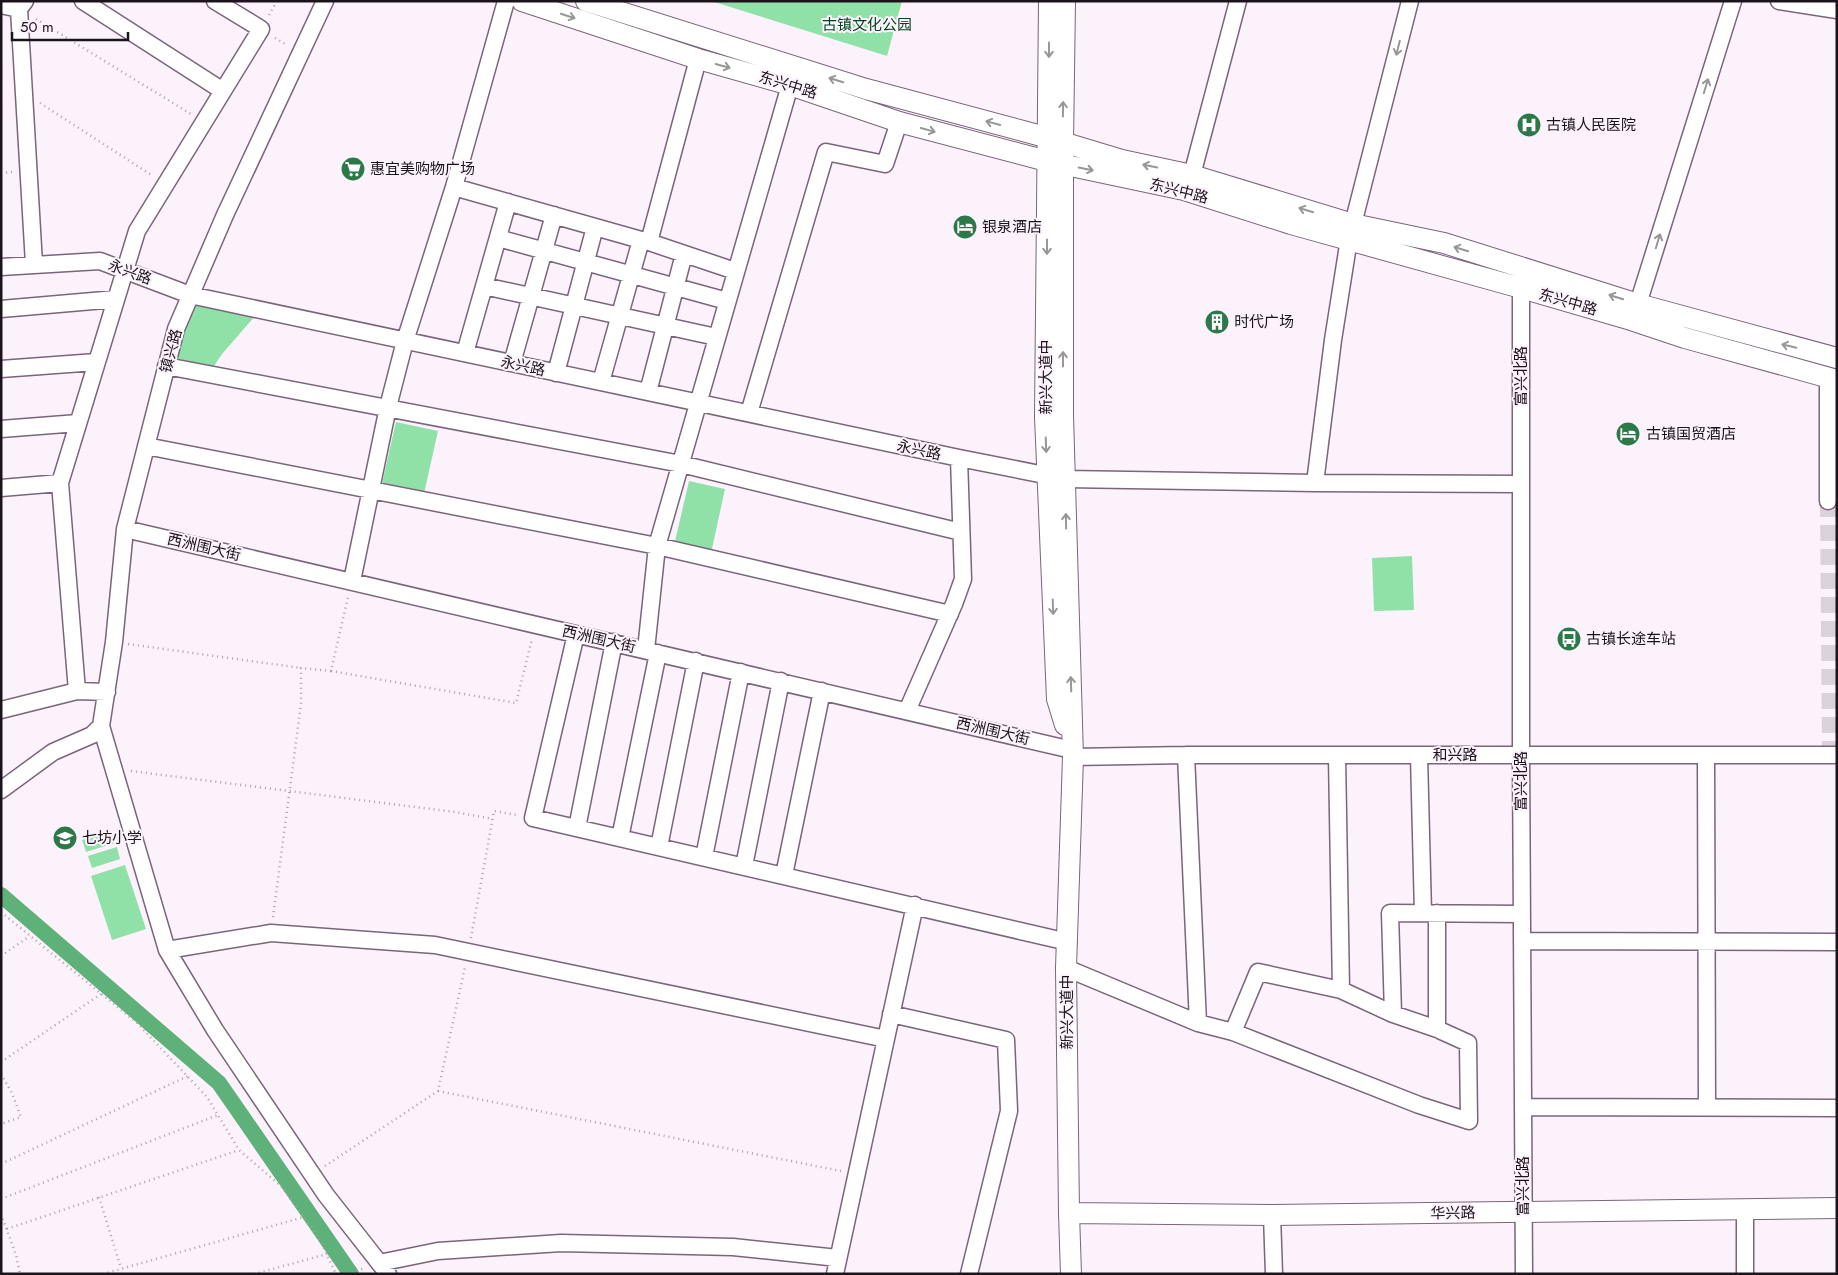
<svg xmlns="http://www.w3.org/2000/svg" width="1838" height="1275" font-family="Jost,'Noto Sans SC',sans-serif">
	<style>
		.green { fill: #90e1a8 }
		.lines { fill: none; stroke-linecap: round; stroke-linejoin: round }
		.canal { stroke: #5eb179; stroke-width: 16 }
		.minor-tunnel { stroke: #dad1da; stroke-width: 16; stroke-dasharray: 16 8; stroke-linecap: butt }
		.minor-casing { stroke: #7a657b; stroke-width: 19 }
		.major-casing { stroke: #7a657b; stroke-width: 22 }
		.path { stroke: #a9a0a9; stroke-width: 2.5; stroke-dasharray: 1 4; stroke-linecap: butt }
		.minor { stroke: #fff; stroke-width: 16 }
		.major { stroke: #fff; stroke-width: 20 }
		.oneway { stroke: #999599 }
		.labels { text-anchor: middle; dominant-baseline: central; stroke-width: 4; stroke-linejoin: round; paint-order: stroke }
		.park-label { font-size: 15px; fill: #014521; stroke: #fcf2fc }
		.street-label { font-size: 15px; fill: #1c141c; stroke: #fcf2fc }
		.poi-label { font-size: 15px; fill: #1c141c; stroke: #fcf2fc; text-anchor: start }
	</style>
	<rect width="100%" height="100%" fill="#fcf2fc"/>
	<!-- green -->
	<path class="green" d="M 711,1 L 902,1 L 887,56 Z
		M 196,304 L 256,315 L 222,354 L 214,366 L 174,358 L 180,334 Z
		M 396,422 L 438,431 L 423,498 L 381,488 Z
		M 689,481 L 725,489 L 710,558 L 673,550 Z
		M 1412,556 L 1414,610 L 1374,611 L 1372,558 Z
		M 111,831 L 115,843 L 86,852 L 82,840 Z
		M 117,847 L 120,859 L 92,868 L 88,856 Z
		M 125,865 L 146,929 L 112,940 L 91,876 Z"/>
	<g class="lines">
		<!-- canal -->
		<path class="canal" d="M 1,895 L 219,1083 L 351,1274"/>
		<!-- minor-tunnel -->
		<path class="minor-tunnel" d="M 1828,501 L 1830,747"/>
		<defs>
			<path id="minor" d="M 25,1 L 19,9 L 34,264
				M 83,1 L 223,91
				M 325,1 L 225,215 L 176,329 L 125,529 L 114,642 L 101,726 L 167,950 L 215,1030 L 326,1195 L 388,1274
				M 1779,1 L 1837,10
				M 1,5 L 19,9
				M 1192,175 L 1238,1
				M 454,187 L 641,240
				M 1353,224 L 1410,1
				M 498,238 L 727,301
				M 649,242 L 735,271
				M 1,267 L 100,261 L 190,295 L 959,458 L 1065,479 L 1315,483 L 1521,484
				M 484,286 L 716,337
				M 1521,288 L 1521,755 L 1524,1274
				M 1638,304 L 1733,1
				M 1,309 L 116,299
				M 465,353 L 508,202
				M 512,363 L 554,215
				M 166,366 L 681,464 L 961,532
				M 1,369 L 96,362
				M 556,373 L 595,227
				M 601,382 L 641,240 L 649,242 L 698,59
				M 648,392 L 684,254
				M 749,413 L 826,152 L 885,164 L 899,122
				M 1,429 L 78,423
				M 146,446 L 657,546 L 950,614
				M 1315,483 L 1333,340 L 1349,239
				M 1,488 L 60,483
				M 1828,501 L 1828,378
				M 125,529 L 1072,750
				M 352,581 L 388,407 L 405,341 L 454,187 L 506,1
				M 576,634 L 533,818 L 1068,942
				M 646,650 L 657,546 L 790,85
				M 77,691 L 60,483 L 137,231 L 261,29 L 215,1
				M 1,710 L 77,691 L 107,692
				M 907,711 L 954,604 L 963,579 L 959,458
				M 1186,755 L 1198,1023
				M 1706,755 L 1707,1107
				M 1337,756 L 1341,990
				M 1419,756 L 1423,913
				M 1073,757 L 1186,755 L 1837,755
				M 1,790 L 53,752 L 92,735 L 101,726
				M 577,828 L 614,642
				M 620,838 L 658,653
				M 659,847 L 696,661
				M 704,857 L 741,672
				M 744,866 L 781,681
				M 784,875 L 822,691
				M 1437,913 L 1437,1029
				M 1522,941 L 1837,942
				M 167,950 L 271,933 L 435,945 L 886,1039
				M 1066,968 L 1198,1023 L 1233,1032 L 1419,1105 L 1469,1121 L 1468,1043 L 1437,1029 L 1393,1014 L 1341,990 L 1258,972 L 1233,1032
				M 891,1014 L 1006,1040 L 1009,1111 L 969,1274
				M 1393,1014 L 1390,913 L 1522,914
				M 1523,1107 L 1837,1108
				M 1272,1215 L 1274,1274
				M 379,1263 L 438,1251 L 561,1243 L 733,1247 L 838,1258
				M 835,1274 L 915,905
				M 1745,1274 L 1745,1209"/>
			<path id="major" d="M 522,1 L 698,59 L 790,85 L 899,122 L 1047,161 L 1184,190 L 1291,224 L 1521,288 L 1631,320 L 1685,338 L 1837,380
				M 586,1 L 866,89 L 1049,138 L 1122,160 L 1192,175 L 1353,224 L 1444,243 L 1638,304 L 1837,358
				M 1049,1 L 1045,417 L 1057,699 L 1065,725
				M 1065,1 L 1063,143 L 1063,415 L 1073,757 L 1066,968 L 1069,1213 L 1071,1274
				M 1069,1213 L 1272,1215 L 1837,1208"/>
		</defs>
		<!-- minor casing -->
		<use href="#minor" class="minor-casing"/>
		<!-- major casing -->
		<use href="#major" class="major-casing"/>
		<!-- path -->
		<path class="path" d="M 269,15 L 277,1
			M 36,19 L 191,114
			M 275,38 L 287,45
			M 40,103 L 153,176
			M 1,173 L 12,172
			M 128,644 L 301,668
			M 331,671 L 516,703 L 532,639
			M 131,771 L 455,812 L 493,819
			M 1,912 L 137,1023 L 207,1097 L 239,1150 L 282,1187 L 320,1240 L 336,1274
			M 273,917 L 301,704 L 301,668 L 331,671 L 348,597
			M 471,938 L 494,811 L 517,815
			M 1,956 L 30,936
			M 1,1062 L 101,994
			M 1,1074 L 12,1093 L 21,1117 L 1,1124
			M 438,1091 L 841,1171
			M 1,1164 L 188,1076
			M 325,1166 L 438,1091 L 465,967
			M 99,1197 L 121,1268
			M 1,1199 L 218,1115
			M 1,1214 L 16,1255 L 20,1274
			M 7,1229 L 239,1150
			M 103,1274 L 304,1217
			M 254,1274 L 327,1254
			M 347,1274 L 365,1268"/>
		<!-- minor -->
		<use href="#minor" class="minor"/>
		<!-- major -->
		<use href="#major" class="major"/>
	</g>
	<!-- one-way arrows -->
	<defs><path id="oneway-shaft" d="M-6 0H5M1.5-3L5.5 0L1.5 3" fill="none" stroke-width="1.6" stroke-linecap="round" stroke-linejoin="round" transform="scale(1.25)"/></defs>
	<g class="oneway">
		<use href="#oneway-shaft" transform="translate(568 16) rotate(18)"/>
		<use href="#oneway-shaft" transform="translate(1398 48) rotate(104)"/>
		<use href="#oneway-shaft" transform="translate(1049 50) rotate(90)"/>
		<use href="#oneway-shaft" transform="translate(723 66) rotate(16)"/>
		<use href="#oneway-shaft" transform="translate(836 80) rotate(-163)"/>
		<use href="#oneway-shaft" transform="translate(1706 86) rotate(-73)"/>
		<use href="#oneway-shaft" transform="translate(1063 109) rotate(-89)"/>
		<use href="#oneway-shaft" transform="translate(993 123) rotate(-165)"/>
		<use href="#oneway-shaft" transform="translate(928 130) rotate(15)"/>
		<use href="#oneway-shaft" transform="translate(1150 166) rotate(-168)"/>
		<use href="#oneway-shaft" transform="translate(1086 169) rotate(12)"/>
		<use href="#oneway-shaft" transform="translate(1306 210) rotate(-163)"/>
		<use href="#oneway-shaft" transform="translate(1658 241) rotate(-73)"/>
		<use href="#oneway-shaft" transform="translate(1047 247) rotate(90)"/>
		<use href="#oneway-shaft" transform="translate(1461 249) rotate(-163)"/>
		<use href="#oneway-shaft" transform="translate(1616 297) rotate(-163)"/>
		<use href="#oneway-shaft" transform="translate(1789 346) rotate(-166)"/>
		<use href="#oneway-shaft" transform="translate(1063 359) rotate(-90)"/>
		<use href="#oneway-shaft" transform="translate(1046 445) rotate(88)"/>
		<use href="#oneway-shaft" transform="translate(1066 521) rotate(-91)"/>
		<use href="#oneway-shaft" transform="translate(1053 607) rotate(88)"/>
		<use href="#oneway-shaft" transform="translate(1071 684) rotate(-92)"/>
	</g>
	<!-- icons -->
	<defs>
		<symbol id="hospital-disc" viewBox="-11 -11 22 22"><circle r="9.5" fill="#2b7848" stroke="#fcf2fc"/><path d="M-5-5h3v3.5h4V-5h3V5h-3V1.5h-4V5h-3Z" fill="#fff"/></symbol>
		<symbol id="supermarket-disc" viewBox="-11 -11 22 22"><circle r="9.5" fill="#2b7848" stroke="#fcf2fc"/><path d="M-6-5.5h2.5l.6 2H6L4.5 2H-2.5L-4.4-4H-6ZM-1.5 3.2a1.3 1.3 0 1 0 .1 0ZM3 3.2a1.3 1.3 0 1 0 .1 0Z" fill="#fff"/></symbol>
		<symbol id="hotel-disc" viewBox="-11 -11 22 22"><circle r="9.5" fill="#2b7848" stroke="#fcf2fc"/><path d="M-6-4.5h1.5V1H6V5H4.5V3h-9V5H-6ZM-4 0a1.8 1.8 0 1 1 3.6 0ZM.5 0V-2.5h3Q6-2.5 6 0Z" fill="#fff"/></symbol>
		<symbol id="building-disc" viewBox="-11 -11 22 22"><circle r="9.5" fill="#2b7848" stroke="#fcf2fc"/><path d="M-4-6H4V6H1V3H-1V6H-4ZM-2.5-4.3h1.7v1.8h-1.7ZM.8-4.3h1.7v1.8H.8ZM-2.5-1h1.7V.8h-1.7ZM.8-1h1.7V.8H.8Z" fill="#fff"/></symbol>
		<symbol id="bus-disc" viewBox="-11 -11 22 22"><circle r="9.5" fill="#2b7848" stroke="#fcf2fc"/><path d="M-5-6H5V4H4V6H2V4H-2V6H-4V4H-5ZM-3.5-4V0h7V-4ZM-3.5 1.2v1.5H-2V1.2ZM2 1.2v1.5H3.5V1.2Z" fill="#fff"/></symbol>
		<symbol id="school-disc" viewBox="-11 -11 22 22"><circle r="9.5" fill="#2b7848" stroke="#fcf2fc"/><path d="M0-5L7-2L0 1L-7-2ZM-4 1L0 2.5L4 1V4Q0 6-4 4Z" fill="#fff"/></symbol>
	</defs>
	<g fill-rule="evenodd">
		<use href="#hospital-disc" x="1515" y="111" width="28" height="28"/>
		<use href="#supermarket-disc" x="339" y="155" width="28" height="28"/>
		<use href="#hotel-disc" x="951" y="213" width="28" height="28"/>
		<use href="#building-disc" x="1203" y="308" width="28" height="28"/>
		<use href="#hotel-disc" x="1614" y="420" width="28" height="28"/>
		<use href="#bus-disc" x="1555" y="625" width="28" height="28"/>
		<use href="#school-disc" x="51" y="824" width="28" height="28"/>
	</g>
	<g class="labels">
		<!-- park labels -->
		<g class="park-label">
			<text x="867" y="25">古镇文化公园</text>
		</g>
		<!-- street labels -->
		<g class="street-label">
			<text transform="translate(788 85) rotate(17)">东兴中路</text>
			<text transform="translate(1179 191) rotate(14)">东兴中路</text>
			<text transform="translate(130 272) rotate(20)">永兴路</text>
			<text transform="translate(1568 302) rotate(16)">东兴中路</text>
			<text transform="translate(171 351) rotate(-75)">镇兴路</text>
			<text transform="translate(523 366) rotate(12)">永兴路</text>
			<text transform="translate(1521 376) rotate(-90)">富兴北路</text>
			<text transform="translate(1046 377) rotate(-90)">新兴大道中</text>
			<text transform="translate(919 450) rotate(12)">永兴路</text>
			<text transform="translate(204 547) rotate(13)">西洲围大街</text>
			<text transform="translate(599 639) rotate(13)">西洲围大街</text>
			<text transform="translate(993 731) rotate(13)">西洲围大街</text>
			<text x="1455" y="755">和兴路</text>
			<text transform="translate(1521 781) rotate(-90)">富兴北路</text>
			<text transform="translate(1067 1012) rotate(-90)">新兴大道中</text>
			<text transform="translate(1523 1186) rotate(-90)">富兴北路</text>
			<text transform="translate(1453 1213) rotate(-1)">华兴路</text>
		</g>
		<!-- poi labels -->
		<g class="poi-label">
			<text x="1546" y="125">古镇人民医院</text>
			<text x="370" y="169">惠宜美购物广场</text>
			<text x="982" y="227">银泉酒店</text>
			<text x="1234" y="322">时代广场</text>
			<text x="1646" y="434">古镇国贸酒店</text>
			<text x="1586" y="639">古镇长途车站</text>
			<text x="82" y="838">七坊小学</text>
		</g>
	</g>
	<!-- border -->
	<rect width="1838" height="1275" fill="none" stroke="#1c141c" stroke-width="5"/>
	<!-- scale -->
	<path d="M12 32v8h116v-8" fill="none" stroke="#1c141c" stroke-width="2.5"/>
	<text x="20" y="32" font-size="15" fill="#1c141c" stroke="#fcf2fc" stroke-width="4" paint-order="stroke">50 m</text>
</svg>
